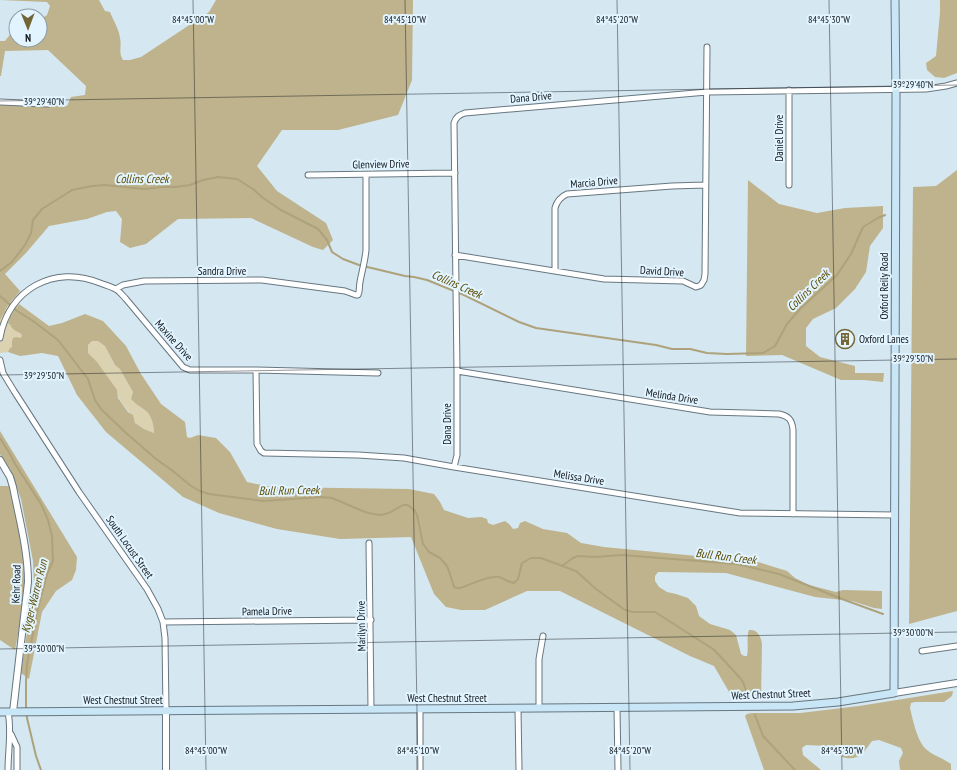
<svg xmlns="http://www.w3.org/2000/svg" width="957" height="770" font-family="'PT Sans Narrow',sans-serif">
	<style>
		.green { fill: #dbd2b2 }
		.forest { fill: #beb38c; fill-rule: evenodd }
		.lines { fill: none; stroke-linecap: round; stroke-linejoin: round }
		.stream { stroke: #ada27b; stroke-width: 2 }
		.minor-casing { stroke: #687781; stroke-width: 7 }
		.tertiary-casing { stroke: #687781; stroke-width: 8 }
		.secondary-casing { stroke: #687781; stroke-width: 9 }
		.minor { stroke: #fff; stroke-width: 5 }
		.tertiary { stroke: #fff; stroke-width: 6 }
		.secondary { stroke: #c8e6f5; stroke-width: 7 }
		.ticks { fill: none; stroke: #11171b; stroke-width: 1; stroke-opacity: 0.45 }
		.labels { text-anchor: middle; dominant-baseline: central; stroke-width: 4; stroke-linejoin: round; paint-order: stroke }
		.street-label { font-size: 11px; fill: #11171b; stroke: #e2f4ff }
		.poi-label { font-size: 11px; fill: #11171b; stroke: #e2f4ff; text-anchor: start }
		.water-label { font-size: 12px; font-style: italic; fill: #5e4d05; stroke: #e2f4ff }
		.ticks-label { font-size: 10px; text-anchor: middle; fill: #11171b; stroke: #e2f4ff; stroke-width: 4; stroke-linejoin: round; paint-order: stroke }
	</style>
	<rect width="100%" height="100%" fill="#d5e7f1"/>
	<!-- green -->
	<path class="green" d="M 0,269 L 20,291 L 11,302 L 70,345 L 0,353 Z
		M 92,341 L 98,341 L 105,345 L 115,365 L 120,368 L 133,392 L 131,399 C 136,405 142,407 147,412 C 152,417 154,426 154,433 L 144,429 L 135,423 C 133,414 125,408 120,400 C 117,396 118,392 115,388 C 107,376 98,364 88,353 L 88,345 Z"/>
	<!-- forest -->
	<path class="forest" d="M 0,0 L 99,0 L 105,11 L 110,12 C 113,20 119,29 120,38 C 122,47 118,52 123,60 L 130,60 L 141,57 L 209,12 L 216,0 L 413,0 L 412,80 L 398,115 L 338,130 L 282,130 L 257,166 L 277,191 L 326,223 L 333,240 L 323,250 L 313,247 L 251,218 L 178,219 L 146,244 L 130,248 L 120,242 L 122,219 L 116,211 L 107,212 L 87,219 L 49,226 L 26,253 L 5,274 L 20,291 L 8,305 L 0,320 L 0,105 L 67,106 L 71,97 L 85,95 L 86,86 L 48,50 L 5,51 L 1,76 L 0,76 L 0,41 L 5,41 L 15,28 L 16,28 L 16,40 L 40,40 L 40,20 L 47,15 L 50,6 L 47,2 Z
		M 940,0 L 957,0 L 957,73 L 944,78 L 935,77 L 927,70 L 926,63 L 936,56 L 940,13 Z
		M 957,170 L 957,611 L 909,624 L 913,187 L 936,186 Z
		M 748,180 L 779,204 L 817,213 L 845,208 L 883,206 L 883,228 L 870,246 L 866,272 L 855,289 L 836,308 L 813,319 L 806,328 L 806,346 L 820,357 L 855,366 L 855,373 L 884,373 L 883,382 L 864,380 L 841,380 L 782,355 L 746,356 Z
		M 19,304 L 49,326 L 62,323 L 85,314 L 103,321 L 126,346 L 141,374 L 161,404 L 185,422 L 187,437 L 190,438 L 198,435 L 216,438 L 230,452 L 247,482 L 271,487 L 409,489 L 434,494 L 440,502 L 444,510 L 468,518 L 481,517 L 487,519 L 488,523 L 493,525 L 505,521 L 509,524 L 513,529 L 518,528 L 520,523 L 525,521 L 543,529 L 567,533 L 581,543 L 604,547 L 758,562 L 787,571 L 795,578 L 809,585 L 836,592 L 843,590 L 882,591 L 882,609 L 874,608 L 852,601 L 815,597 L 726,573 L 658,572 L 655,576 L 655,581 L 659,587 L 667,592 L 676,594 L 688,598 L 696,606 L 699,616 L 710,624 L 730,630 L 736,635 L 741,654 L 744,656 L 747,656 C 749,647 746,638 749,630 C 758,629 761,637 762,644 L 761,699 L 738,699 L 732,697 L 714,666 L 690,656 L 560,591 L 527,591 L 485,610 L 461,610 L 446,607 L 434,594 L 411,537 L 340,539 L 277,529 L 219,513 L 183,497 L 106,432 L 77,395 L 58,356 L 42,353 L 20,356 L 8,352 L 10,348 L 12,347 L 12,341 L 13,338 L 16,337 L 21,338 L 22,335 C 20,332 16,332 13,329 C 11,327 11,325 8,323 L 10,317 ZM 92,341 L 98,341 L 105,346 L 115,365 L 120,369 L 133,392 L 131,399 C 136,405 142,407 147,412 C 152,417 154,426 154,433 L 144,429 L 135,423 L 133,415 L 128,412 L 118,398 L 117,390 L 97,362 L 88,353 L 88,345 Z
		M 0,431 L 77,557 L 76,570 L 72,580 L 56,591 L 42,612 L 29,679 L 21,673 L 34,584 L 33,561 L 21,499 L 10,469 L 0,454 Z
		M 0,486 L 9,486 C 15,514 23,542 25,571 C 26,597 20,624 15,650 L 0,640 Z
		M 953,691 L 952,696 L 944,702 L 915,702 L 911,703 L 910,708 C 913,720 917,742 927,750 C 934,756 943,758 951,764 L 951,770 L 900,770 L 899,761 L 903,753 L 901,748 L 879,740 L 872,741 C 864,752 858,762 842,757 L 839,750 L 830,746 L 806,745 L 802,748 L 803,755 L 821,770 L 764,770 L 745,716 L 747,714 L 752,713 L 800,713 L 859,706 Z"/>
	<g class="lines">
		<!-- stream -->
		<path class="stream" d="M 0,271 L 12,262 L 25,245 L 31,233 L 33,220 L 42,209 L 72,190 L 92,186 L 105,185 L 144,189 L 162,187 L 176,187 L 190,185 L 203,180 L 218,177 L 237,179 L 253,189 L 263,198 L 281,210 L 318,229 L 327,240 L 332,252 L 343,259 L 359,265 L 405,276 L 414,277 L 427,280 L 464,295 L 519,322 L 536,328 L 656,345 L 672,349 L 690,349 L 707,353 L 727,354 L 763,353 L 775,346 L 787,324 L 800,309 L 837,275 L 851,254 L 863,227 L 878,218 L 885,215
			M 0,296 L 17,311 L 33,321 L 58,340 L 88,379 L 95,400 L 101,409 L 125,432 L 156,459 L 173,471 L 191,486 L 200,491 L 209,494 L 263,501 L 321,497 L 332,498 L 365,512 L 373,514 L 381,515 L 389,513 L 403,505 L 408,505 L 415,511 L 417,515 L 423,544 L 429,552 L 440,558 L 447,566 L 450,574 L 454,587 L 457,588 L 460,588 C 470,585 489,575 499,577 C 504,579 508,582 514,583 L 518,579 L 522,563 L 531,558 L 541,558 L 576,571 L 596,589 L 625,610 L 633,612 L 655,612 L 713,649 L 720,656 L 740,678 L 743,682 L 748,696
			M 0,438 L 10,454 L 15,464 L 41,504 L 48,520 L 52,536 L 53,561 L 47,574 L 37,612 L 27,664 L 26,682 L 26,706 L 27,718 L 36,756 L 41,770
			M 562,566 L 573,558 L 578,556 L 595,557 L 622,555 L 737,564 L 779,574 L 842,599 L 883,614
			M 755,715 L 763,736 L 795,770"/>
		<defs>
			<path id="minor" d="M 789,90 L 789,185
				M 0,102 L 48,104
				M 308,175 L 455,173
				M 455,255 L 604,279 L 683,281 L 696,287 L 699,286 L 701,285 L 704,280 L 705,274 L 707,47
				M 555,271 L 555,208 C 557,201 560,197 567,194 L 672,186 L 705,185
				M 116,289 L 123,285 L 144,281 L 262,280 L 345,291 L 356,295 L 358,295 C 360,291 359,287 360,282 C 362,271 365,261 366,250 L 366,175
				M 0,338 C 8,289 55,264 100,283 C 105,285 113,287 117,290 C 120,292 123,296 126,299 L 183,367 L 190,370 L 256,370 L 378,373
				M 0,360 L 3,373 L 14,391 L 79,492 L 147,589 L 158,609 L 163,622 L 165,638 L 166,711
				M 256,370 L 257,444 L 261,451 L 264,453 L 358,455 L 404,458 L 454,467 L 740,513 L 895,515
				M 457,371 L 710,412 L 779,414 C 788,416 792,419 793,430 L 793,514
				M 454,467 L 457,455 L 457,371 L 454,123 C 456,117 459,115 465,113 L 707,92 L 926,89 L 946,86 L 957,83
				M 369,543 L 371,709
				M 163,622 L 371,620
				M 922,651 L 957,646
				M 617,707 L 618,770
				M 518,708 L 519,770
				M 539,708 L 539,659 L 543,636
				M 11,734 L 17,747 L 17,770
				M 8,770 C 8,750 12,731 8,712
				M 420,770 L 420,709"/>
			<path id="tertiary" d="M 0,460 L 10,477 L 13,487 C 19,518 28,550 28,582 L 13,712
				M 894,693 L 957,683
				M 166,711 L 166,770"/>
			<path id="secondary" d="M 0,712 L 793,706 L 838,702 L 894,693 L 896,97 L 895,0"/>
		</defs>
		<!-- minor casing -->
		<use href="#minor" class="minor-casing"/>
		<!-- tertiary casing -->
		<use href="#tertiary" class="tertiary-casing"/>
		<!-- secondary casing -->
		<use href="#secondary" class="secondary-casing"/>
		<!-- minor -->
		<use href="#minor" class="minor"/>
		<!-- tertiary -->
		<use href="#tertiary" class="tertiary"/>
		<!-- secondary -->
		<use href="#secondary" class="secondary"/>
	</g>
	<!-- ticks -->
	<path class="ticks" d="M 193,0 L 206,770M 405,0 L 418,770M 617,0 L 630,770M 829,0 L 842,770M 0,101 L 957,85M 0,375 L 957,359M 0,649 L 957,632"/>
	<!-- icons -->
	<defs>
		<symbol id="building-ring" viewBox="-11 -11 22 22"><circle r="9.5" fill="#e2f4ff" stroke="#746634" stroke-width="1.5"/><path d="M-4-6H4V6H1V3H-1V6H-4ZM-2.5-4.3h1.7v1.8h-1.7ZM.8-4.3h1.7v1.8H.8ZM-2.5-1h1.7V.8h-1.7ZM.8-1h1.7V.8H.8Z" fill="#746634"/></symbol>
	</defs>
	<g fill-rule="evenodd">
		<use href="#building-ring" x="834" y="328" width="22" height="22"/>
	</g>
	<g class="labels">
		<!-- street labels -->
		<g class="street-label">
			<text transform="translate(531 97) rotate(-5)">Dana Drive</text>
			<text transform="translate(779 138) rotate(-90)">Daniel Drive</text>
			<text transform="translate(381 164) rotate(-1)">Glenview Drive</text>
			<text transform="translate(594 182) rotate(-5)">Marcia Drive</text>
			<text x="222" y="271">Sandra Drive</text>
			<text transform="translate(662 271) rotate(3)">David Drive</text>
			<text transform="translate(884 286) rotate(-90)">Oxford Reily Road</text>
			<text transform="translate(174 340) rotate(48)">Maxine Drive</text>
			<text transform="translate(672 396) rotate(9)">Melinda Drive</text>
			<text transform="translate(447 424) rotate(-90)">Dana Drive</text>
			<text transform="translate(579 477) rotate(9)">Melissa Drive</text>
			<text transform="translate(130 547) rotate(55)">South Locust Street</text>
			<text transform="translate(16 584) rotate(-88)">Kehr Road</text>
			<text transform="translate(267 611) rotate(-1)">Pamela Drive</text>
			<text transform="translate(361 626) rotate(-91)">Marilyn Drive</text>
			<text transform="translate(771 694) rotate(-2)">West Chestnut Street</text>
			<text x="447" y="698">West Chestnut Street</text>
			<text x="123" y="700">West Chestnut Street</text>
		</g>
		<!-- poi labels -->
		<g class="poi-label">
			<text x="859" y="339">Oxford Lanes</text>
		</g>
		<!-- water labels -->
		<g class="water-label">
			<text x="142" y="178">Collins Creek</text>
			<text transform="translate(457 284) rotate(24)">Collins Creek</text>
			<text transform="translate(808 290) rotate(-44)">Collins Creek</text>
			<text transform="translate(289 490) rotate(-1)">Bull Run Creek</text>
			<text transform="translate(726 556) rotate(7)">Bull Run Creek</text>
			<text transform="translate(34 596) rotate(-76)">Kyger-Warren Run</text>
		</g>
	</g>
	<g class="ticks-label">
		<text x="193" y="23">84°45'00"W</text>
		<text x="405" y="23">84°45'10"W</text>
		<text x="617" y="23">84°45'20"W</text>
		<text x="829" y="23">84°45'30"W</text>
		<text x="913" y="88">39°29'40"N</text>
		<text x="44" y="105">39°29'40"N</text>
		<text x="913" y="362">39°29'50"N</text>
		<text x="44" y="379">39°29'50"N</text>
		<text x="913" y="636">39°30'00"N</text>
		<text x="44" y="652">39°30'00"N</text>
		<text x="206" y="754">84°45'00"W</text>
		<text x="418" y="754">84°45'10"W</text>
		<text x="630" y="754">84°45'20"W</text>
		<text x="842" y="754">84°45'30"W</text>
	</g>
	<!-- north arrow -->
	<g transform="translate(28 28) rotate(179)"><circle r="19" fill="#e2f4ff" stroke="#8e9ca4"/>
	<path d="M0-3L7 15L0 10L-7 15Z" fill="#746634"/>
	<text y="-6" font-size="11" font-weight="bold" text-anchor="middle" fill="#11171b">N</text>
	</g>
</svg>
